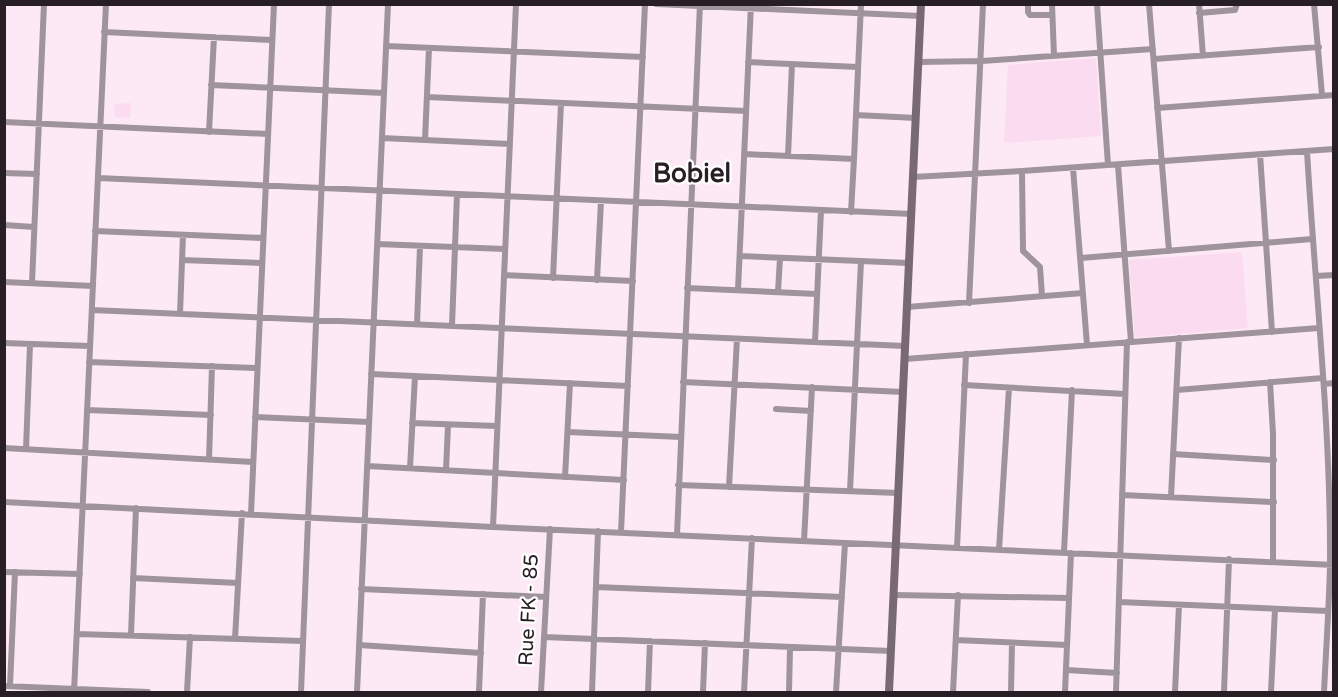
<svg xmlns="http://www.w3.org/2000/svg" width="1338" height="697" font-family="'Varela Round',sans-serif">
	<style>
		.built { fill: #fbdbf0 }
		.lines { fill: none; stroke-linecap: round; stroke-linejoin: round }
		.street { stroke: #9f949b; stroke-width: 6 }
		.secondary { stroke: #786973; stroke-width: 8 }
		.labels { text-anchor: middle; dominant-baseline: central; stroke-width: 4.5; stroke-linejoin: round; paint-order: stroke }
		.street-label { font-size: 20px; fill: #281f24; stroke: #fff }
		.district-label { font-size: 26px; font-weight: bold; fill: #281f24; stroke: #fff }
	</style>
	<rect width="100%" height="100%" fill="#fde9f6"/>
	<!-- built -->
	<path class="built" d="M 1096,58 L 1101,136 L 1004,143 L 1008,65 Z
		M 131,103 L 130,118 L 115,117 L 114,104 Z
		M 1242,252 L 1248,328 L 1135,338 L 1129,260 Z"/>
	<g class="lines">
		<!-- street -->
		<path class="street" d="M 656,4 L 921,16
			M 1028,4 L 1028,12 L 1030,15 L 1052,15
			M 1052,4 L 1054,56
			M 1097,4 L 1108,165
			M 1149,4 L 1169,251
			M 1199,4 L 1203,56
			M 1314,4 L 1322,95
			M 1199,13 L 1235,10 L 1237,4
			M 104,32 L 272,40
			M 386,46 L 643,57
			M 1154,59 L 1319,47
			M 748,62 L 858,67
			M 919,62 L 982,61 L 1153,49
			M 211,85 L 384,93
			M 427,97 L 746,111
			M 1157,108 L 1334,95
			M 856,115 L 916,118
			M 4,122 L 268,134
			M 209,132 L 214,37
			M 382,138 L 510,144
			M 425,140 L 429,48
			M 1307,151 C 1315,289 1331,427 1330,565 C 1329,607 1326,650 1324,692
			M 744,154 L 854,159 L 861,4
			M 1260,154 L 1272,332
			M 788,156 L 792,64
			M 1118,165 L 1131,342
			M 1073,168 L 1087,345
			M 1022,171 L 1023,251 L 1040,267 L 1042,296
			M 4,173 L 37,174
			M 913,177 L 1022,171 L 1334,149
			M 98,178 L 912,214
			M 851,212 L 854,159
			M 4,225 L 34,227
			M 95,231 L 263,238
			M 377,244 L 505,249
			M 740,256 L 909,263
			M 1081,258 L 1312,239
			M 182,260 L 262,263
			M 504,275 L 633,281
			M 1316,276 L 1334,275
			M 553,278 L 561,103
			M 597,280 L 601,201
			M 4,282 L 93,286
			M 32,283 L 44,4
			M 687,288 L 817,294
			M 738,290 L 751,4
			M 778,292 L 780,258
			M 969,303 L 983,4
			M 907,307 L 1083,293
			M 92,310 L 905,346
			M 180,314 L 183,235
			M 417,324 L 420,246
			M 452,326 L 457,194
			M 815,342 L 821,210
			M 4,343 L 90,346
			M 905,359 L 1319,328
			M 89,362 L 257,368
			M 371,374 L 628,386
			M 683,382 L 903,392
			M 1270,382 L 1273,434 L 1273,561
			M 1324,384 L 1334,383
			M 964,385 L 1125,394
			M 1177,390 L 1323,378
			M 776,409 L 811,411
			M 87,410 L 211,415
			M 255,417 L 369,422
			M 412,423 L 497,426
			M 568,432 L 681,437
			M 4,448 L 253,462
			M 26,449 L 30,344
			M 1173,454 L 1274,460
			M 209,460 L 212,366
			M 367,466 L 624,480
			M 410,468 L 415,376
			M 446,470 L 448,425
			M 565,477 L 570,383
			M 678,485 L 899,493
			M 729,487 L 737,339
			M 850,491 L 861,261
			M 1122,495 L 1274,502
			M 1171,497 L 1179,338
			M 4,502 L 493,527 L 1334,565
			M 251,514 L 274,4
			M 493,527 L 516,4
			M 621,532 L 645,4
			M 677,535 L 700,4
			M 804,541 L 812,387
			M 957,548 L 966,354
			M 999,550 L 1009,388
			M 1064,552 L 1072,390
			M 4,572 L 80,574
			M 133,578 L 238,583
			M 596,587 L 842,597
			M 361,589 L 546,597
			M 894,595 L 1069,598
			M 1119,602 L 1328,611
			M 77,634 L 303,641
			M 131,635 L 136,508
			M 544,637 L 891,651
			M 235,639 L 242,513
			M 956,640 L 1067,645
			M 359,645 L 481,653
			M 1066,670 L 1117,673
			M 4,686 L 148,692
			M 10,686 L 15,572
			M 74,692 L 106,4
			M 187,692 L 190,637
			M 301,692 L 329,4
			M 357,692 L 388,4
			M 479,692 L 483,594
			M 541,692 L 550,529
			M 592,692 L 598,531
			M 648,692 L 650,641
			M 703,692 L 705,643
			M 744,692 L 752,538
			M 789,692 L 790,647
			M 836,692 L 845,543
			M 953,692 L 958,595
			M 1011,692 L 1012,643
			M 1065,692 L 1071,553
			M 1116,692 L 1127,342
			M 1175,692 L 1179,605
			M 1224,692 L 1229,559
			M 1271,692 L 1275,609"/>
		<!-- secondary -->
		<path class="secondary" d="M 889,692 L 921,4"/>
	</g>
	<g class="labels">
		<!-- street labels -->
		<g class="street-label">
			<text transform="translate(529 610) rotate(-87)">Rue FK - 85</text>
		</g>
		<!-- district labels -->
		<g class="district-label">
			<text x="692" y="173">Bobiel</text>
		</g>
	</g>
	<!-- border -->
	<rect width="1338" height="697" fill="none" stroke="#281f24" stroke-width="12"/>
</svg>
